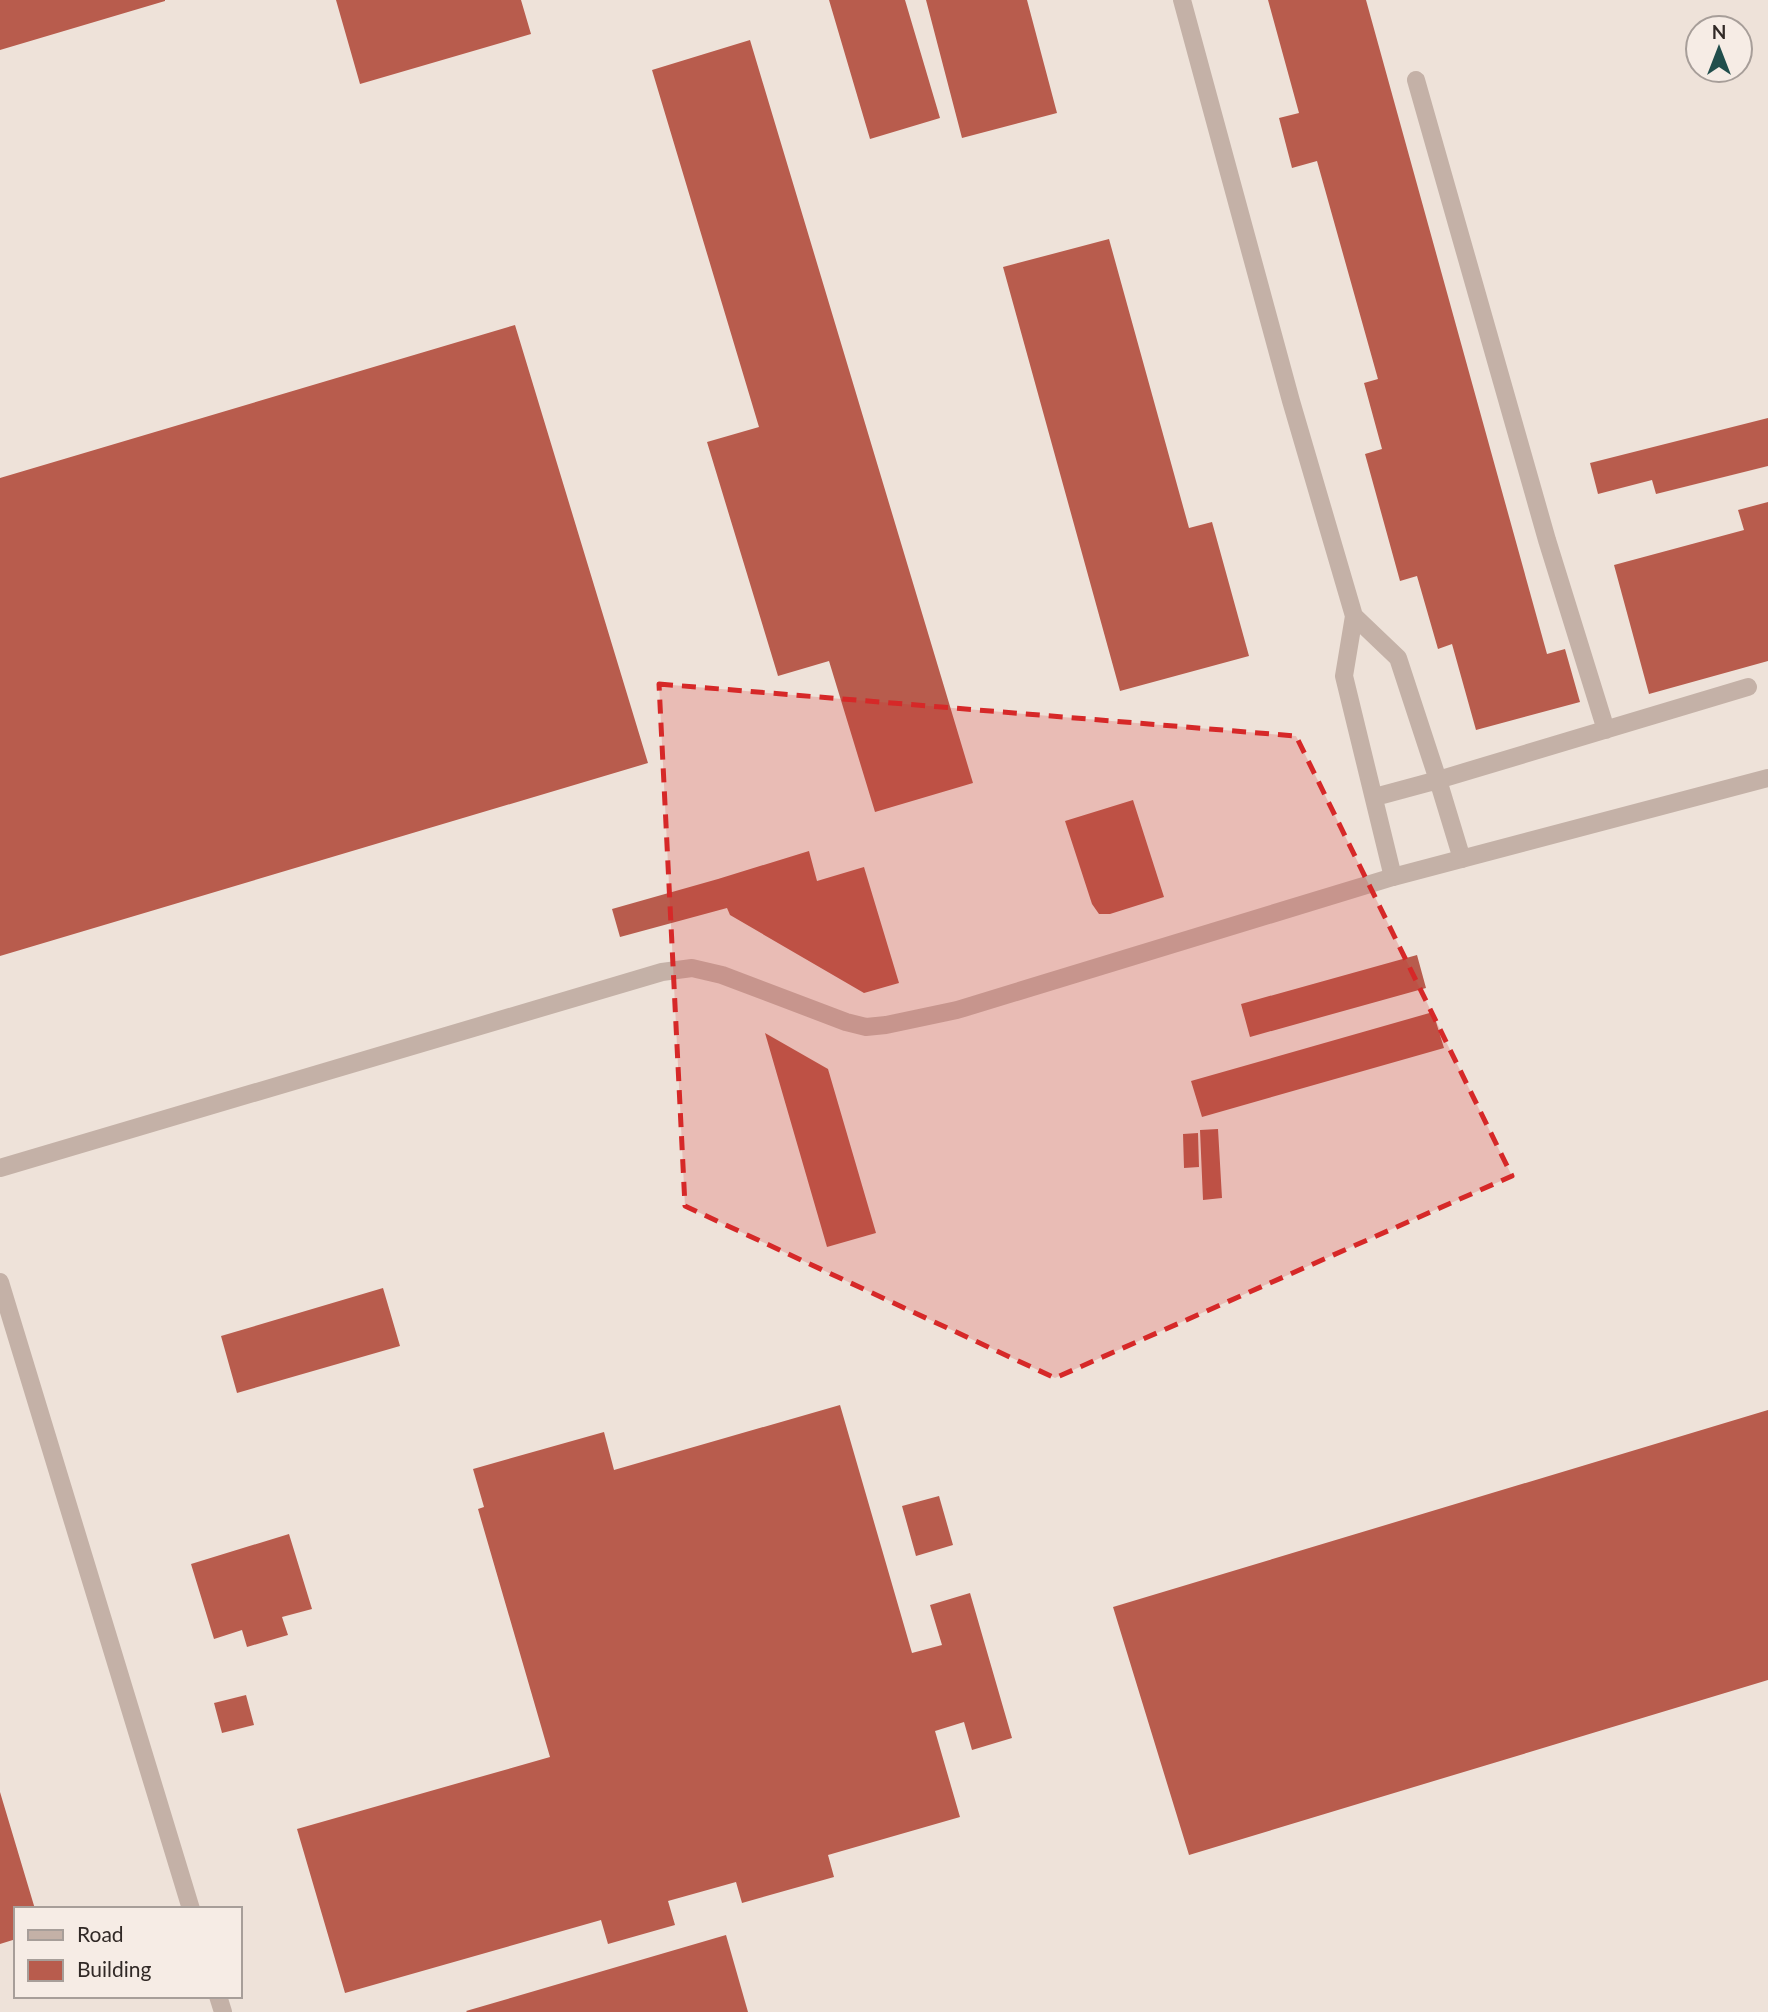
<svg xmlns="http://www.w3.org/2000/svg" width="1768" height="2012" font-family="Lato,sans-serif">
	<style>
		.building { fill: #b85c4d }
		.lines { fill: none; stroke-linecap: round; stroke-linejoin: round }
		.lane { stroke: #c4b1a7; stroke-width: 18 }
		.street { stroke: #c4b1a7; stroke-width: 18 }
		.marked { fill: #d62828; fill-opacity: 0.2; stroke: #d62828; stroke-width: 5; stroke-dasharray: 14 9; stroke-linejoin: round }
	</style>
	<rect width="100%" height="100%" fill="#eee2d9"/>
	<!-- building -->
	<path class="building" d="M 0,0 L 165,0 L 165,1 L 0,50 Z
		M 336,0 L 521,0 L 531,34 L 360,84 Z
		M 829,0 L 905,0 L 940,118 L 870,139 Z
		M 926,0 L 1027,0 L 1057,113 L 962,138 Z
		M 1268,0 L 1366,0 L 1547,654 L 1565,649 L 1580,702 L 1476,730 L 1452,644 L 1438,649 L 1417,576 L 1400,581 L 1365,454 L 1382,449 L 1364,383 L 1378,379 L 1317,161 L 1292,168 L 1279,118 L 1299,113 Z
		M 750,40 L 973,783 L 875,812 L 829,661 L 778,676 L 707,442 L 759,427 L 652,70 Z
		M 1109,239 L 1189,528 L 1212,522 L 1249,656 L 1120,691 L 1003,267 Z
		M 515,325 L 648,763 L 0,956 L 0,478 Z
		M 1768,418 L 1768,466 L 1656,494 L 1652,480 L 1598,494 L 1590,463 Z
		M 1768,502 L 1768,661 L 1649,694 L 1614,565 L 1744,530 L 1738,510 Z
		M 1133,800 L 1164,897 L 1110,914 L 1099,914 L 1092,904 L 1065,821 Z
		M 809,851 L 817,881 L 864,867 L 899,983 L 864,993 L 730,915 L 727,908 L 620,937 L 612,909 L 718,879 Z
		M 1417,955 L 1426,988 L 1250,1037 L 1241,1004 Z
		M 1433,1012 L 1444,1048 L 1202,1117 L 1191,1081 Z
		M 765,1033 L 828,1069 L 876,1233 L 827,1247 Z
		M 1218,1129 L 1222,1198 L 1203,1200 L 1200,1130 Z
		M 1198,1133 L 1199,1167 L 1184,1168 L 1183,1134 Z
		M 383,1288 L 400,1346 L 237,1393 L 221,1336 Z
		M 840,1405 L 912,1653 L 942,1645 L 930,1605 L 970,1593 L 1012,1738 L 972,1750 L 964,1722 L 935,1731 L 960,1817 L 828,1855 L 834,1877 L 742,1903 L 736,1882 L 668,1901 L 675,1925 L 608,1944 L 601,1920 L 345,1993 L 297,1829 L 550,1757 L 478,1509 L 484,1507 L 473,1469 L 604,1432 L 614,1470 Z
		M 1768,1410 L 1768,1680 L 1189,1855 L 1113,1607 Z
		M 939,1496 L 953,1545 L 916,1556 L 902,1506 Z
		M 289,1534 L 312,1609 L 282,1617 L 288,1635 L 247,1647 L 242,1630 L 214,1639 L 191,1564 Z
		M 246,1695 L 254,1725 L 222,1733 L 214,1703 Z
		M 0,1792 L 35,1909 L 16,1909 L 16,1939 L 0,1944 Z
		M 726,1935 L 748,2012 L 467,2012 L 466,2011 Z"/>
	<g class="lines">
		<!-- lane -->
		<path class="lane" d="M 1182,0 L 1291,401 L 1354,616 L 1344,676 L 1393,877
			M 1416,80 L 1547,540 L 1606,730
			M 1354,616 L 1398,658 L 1438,780 L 1462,859
			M 1375,797 L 1438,780 L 1748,687
			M 0,1282 L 191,1909
			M 218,1996 L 223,2012"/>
		<!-- street -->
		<path class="street" d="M 0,1168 L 662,972 L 692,968 L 722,975 L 846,1022 L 866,1027 L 886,1025 L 957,1010 L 1393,877 L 1768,778"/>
	</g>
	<!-- marked area -->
	<path class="marked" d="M 659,684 L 1296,736 L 1512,1176 L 1055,1378 L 685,1206 Z"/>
	<!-- legend -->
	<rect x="14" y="1907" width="228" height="91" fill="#f6ece5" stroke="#a79e99" stroke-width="2"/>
	<rect x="28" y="1930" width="35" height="10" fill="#c4b1a7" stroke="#a79e99" stroke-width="2"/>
	<text x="77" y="1942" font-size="21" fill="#312926">Road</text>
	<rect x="28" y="1960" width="35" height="21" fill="#b85c4d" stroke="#a79e99" stroke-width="2"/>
	<text x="77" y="1977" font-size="21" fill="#312926">Building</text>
	<!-- north arrow -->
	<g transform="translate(1719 49)"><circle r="33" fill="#f6ece5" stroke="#a79e99" stroke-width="2"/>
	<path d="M0-5L12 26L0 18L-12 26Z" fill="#214e4c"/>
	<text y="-10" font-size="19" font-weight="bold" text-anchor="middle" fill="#312926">N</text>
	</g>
</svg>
